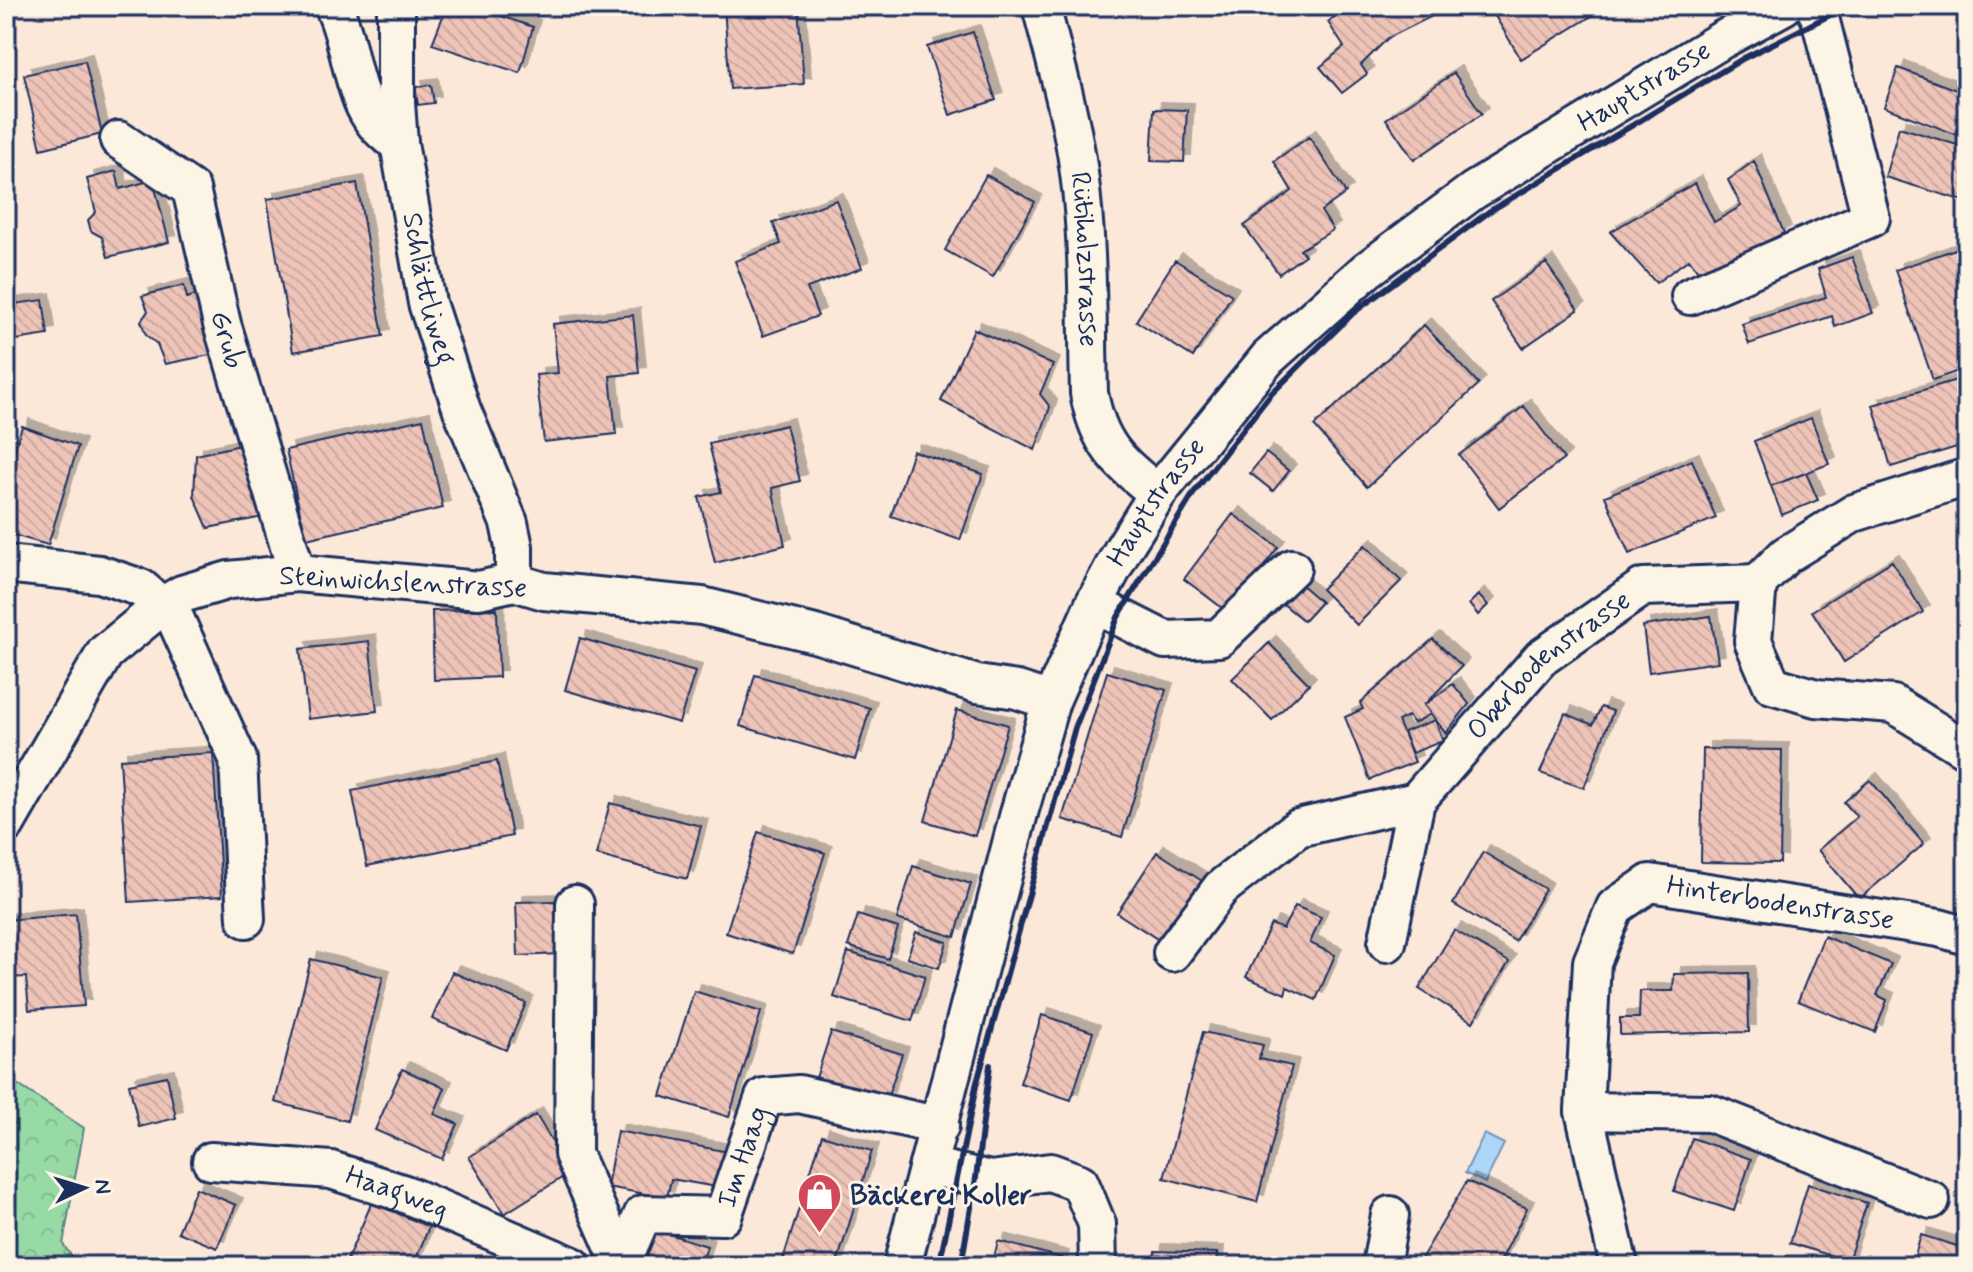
<svg xmlns="http://www.w3.org/2000/svg" width="1973" height="1272" font-family="Mynerve,sans-serif">
	<style>
		.forest { fill: url(#forest-crowns); stroke: #598482; stroke-width: 2 }
		.water { fill: #add7f8; stroke: #7394ba; stroke-width: 2 }
		.building { fill: url(#building-back-hatch); stroke: #1b2f5e; stroke-width: 2; filter: url(#shadow) }
		.lines { fill: none; stroke-linecap: round; stroke-linejoin: round }
		.minor-casing { stroke: #1b2f5e; stroke-width: 42 }
		.minor { stroke: #fcf5e5; stroke-width: 36 }
		.rail { stroke: #1b2f5e; stroke-width: 6 }
		.labels { text-anchor: middle; dominant-baseline: central; stroke-width: 6; stroke-linejoin: round; paint-order: stroke }
		.street-label { font-size: 28px; fill: #1b2f5e; stroke: #fcf5e5 }
		.poi-label { font-size: 28px; font-weight: bold; fill: #1b2f5e; stroke: #fcf5e5; text-anchor: start }
	</style>
	<defs>
		<pattern id="forest-crowns" width="20" height="18" patternUnits="userSpaceOnUse" patternTransform="scale(2)"><rect width="20" height="18" fill="#97daa6"/><path d="M2 6a3 3 0 1 1 6 0M12 15a3 3 0 1 1 6 0" fill="none" stroke="#82bb91"/></pattern>
		<pattern id="building-back-hatch" width="6" height="6" patternUnits="userSpaceOnUse" patternTransform="scale(2)"><rect width="6" height="6" fill="#efc4b8"/><path d="M-1 5l2 2M0 0l6 6M5-1l2 2" fill="none" stroke="#cca9a1"/></pattern>
		<filter id="shadow"><feDropShadow dx="7" dy="-7" stdDeviation="0" flood-color="#0004"/></filter>
	</defs>
	<rect width="100%" height="100%" fill="#fbe8d9"/>
	<filter id="ink" filterUnits="userSpaceOnUse"><feTurbulence type="fractalNoise" baseFrequency=".0125" numOctaves="2"/><feDisplacementMap in="SourceGraphic" scale="16" xChannelSelector="R" yChannelSelector="G"/><feConvolveMatrix kernelMatrix="1 2 1 2 8 2 1 2 1" color-interpolation-filters="sRGB"/></filter>
	<g filter="url(#ink)">
		<!-- forest -->
		<path class="forest" d="M 6,1077 L 84,1128 L 63,1244 L 78,1266 L 6,1266 Z"/>
		<!-- water -->
		<path class="water" d="M 1484,1134 L 1504,1144 L 1485,1183 L 1465,1173 Z"/>
		<!-- building -->
		<path class="building" d="M 447,6 L 472,6 L 533,27 L 520,73 L 432,44 Z
			M 724,6 L 798,6 L 804,84 L 730,89 Z
			M 1348,6 L 1429,6 L 1434,15 L 1388,38 L 1361,65 L 1367,74 L 1342,93 L 1320,67 L 1344,47 L 1328,22 Z
			M 1489,6 L 1608,6 L 1521,59 Z
			M 973,32 L 996,100 L 950,115 L 927,47 Z
			M 85,61 L 102,134 L 41,149 L 24,75 Z
			M 1898,68 L 1967,94 L 1967,102 L 1955,134 L 1884,107 Z
			M 1454,73 L 1482,114 L 1414,160 L 1386,119 Z
			M 431,85 L 434,103 L 418,105 L 415,87 Z
			M 1154,109 L 1187,110 L 1184,162 L 1151,161 Z
			M 1899,127 L 1967,148 L 1967,202 L 1885,177 Z
			M 1309,137 L 1346,193 L 1321,211 L 1333,230 L 1300,250 L 1305,255 L 1279,274 L 1244,226 L 1292,191 L 1274,161 Z
			M 1754,161 L 1784,233 L 1700,274 L 1689,259 L 1656,283 L 1610,232 L 1695,183 L 1714,222 L 1741,206 L 1728,180 Z
			M 116,171 L 120,189 L 153,180 L 169,242 L 108,257 L 102,237 L 91,231 L 88,220 L 96,212 L 87,179 Z
			M 986,175 L 1035,202 L 993,277 L 945,250 Z
			M 357,183 L 383,336 L 293,352 L 267,199 Z
			M 836,200 L 862,268 L 807,288 L 818,316 L 763,336 L 735,261 L 781,244 L 773,223 Z
			M 1967,245 L 1967,368 L 1933,380 L 1895,270 Z
			M 1852,257 L 1873,313 L 1835,327 L 1832,316 L 1749,344 L 1742,324 L 1826,297 L 1818,269 Z
			M 1175,260 L 1232,295 L 1193,357 L 1136,321 Z
			M 1546,263 L 1578,310 L 1523,348 L 1491,301 Z
			M 184,285 L 187,298 L 202,293 L 215,354 L 165,364 L 157,344 L 146,335 L 141,321 L 148,311 L 142,296 Z
			M 43,300 L 48,335 L 9,341 L 6,305 Z
			M 633,315 L 639,373 L 610,376 L 616,434 L 544,442 L 536,375 L 558,373 L 553,324 Z
			M 1424,325 L 1479,384 L 1367,487 L 1314,426 Z
			M 974,329 L 1053,365 L 1040,394 L 1050,407 L 1035,450 L 941,401 Z
			M 1963,378 L 1967,392 L 1967,444 L 1891,467 L 1873,405 Z
			M 1524,406 L 1564,459 L 1499,508 L 1459,455 Z
			M 1811,418 L 1829,464 L 1771,486 L 1754,441 Z
			M 423,419 L 443,508 L 306,539 L 286,450 Z
			M 786,425 L 800,481 L 772,488 L 785,545 L 715,563 L 699,497 L 721,492 L 709,444 Z
			M 22,426 L 78,446 L 48,545 L 6,533 L 6,479 Z
			M 249,443 L 263,517 L 208,528 L 194,496 L 196,455 Z
			M 913,451 L 983,474 L 960,540 L 891,516 Z
			M 1266,453 L 1289,471 L 1273,491 L 1250,473 Z
			M 1692,460 L 1716,518 L 1629,554 L 1605,496 Z
			M 1806,473 L 1818,500 L 1782,515 L 1771,486 Z
			M 1233,514 L 1278,547 L 1229,613 L 1184,579 Z
			M 1365,545 L 1401,581 L 1357,625 L 1321,589 Z
			M 1892,561 L 1923,612 L 1844,662 L 1812,611 Z
			M 1298,582 L 1321,602 L 1304,621 L 1281,602 Z
			M 1478,595 L 1488,605 L 1478,615 L 1469,604 Z
			M 497,609 L 499,677 L 434,680 L 432,611 Z
			M 1711,616 L 1718,662 L 1649,672 L 1643,626 Z
			M 580,638 L 695,672 L 679,723 L 565,690 Z
			M 1433,639 L 1462,666 L 1424,705 L 1431,714 L 1414,723 L 1408,716 L 1398,721 L 1415,762 L 1370,780 L 1345,717 L 1363,709 L 1360,703 Z
			M 369,641 L 377,711 L 308,719 L 300,649 Z
			M 1269,643 L 1309,684 L 1272,720 L 1232,679 Z
			M 1107,672 L 1166,690 L 1122,837 L 1062,819 Z
			M 755,675 L 870,708 L 855,760 L 740,726 Z
			M 1453,684 L 1469,704 L 1446,733 L 1424,705 Z
			M 1601,707 L 1613,711 L 1584,788 L 1540,773 L 1565,713 L 1593,725 Z
			M 957,710 L 1008,725 L 975,836 L 925,821 Z
			M 1435,720 L 1443,741 L 1412,753 L 1403,732 Z
			M 1703,749 L 1782,750 L 1780,863 L 1701,862 Z
			M 213,753 L 222,896 L 129,902 L 120,759 Z
			M 497,761 L 512,836 L 367,866 L 352,791 Z
			M 1870,780 L 1924,844 L 1859,899 L 1818,850 L 1857,817 L 1844,802 Z
			M 610,803 L 701,826 L 687,879 L 596,855 Z
			M 758,832 L 825,853 L 793,954 L 726,933 Z
			M 1157,852 L 1202,881 L 1162,942 L 1117,913 Z
			M 1483,852 L 1545,889 L 1515,941 L 1453,904 Z
			M 913,866 L 971,884 L 955,937 L 897,919 Z
			M 557,901 L 559,954 L 518,956 L 516,902 Z
			M 1295,906 L 1321,917 L 1310,943 L 1335,955 L 1316,1000 L 1287,987 L 1285,994 L 1246,977 L 1271,924 L 1283,929 Z
			M 76,914 L 84,1006 L 29,1010 L 26,977 L 6,978 L 6,920 Z
			M 858,915 L 898,928 L 888,959 L 848,946 Z
			M 1454,930 L 1509,962 L 1473,1022 L 1419,989 Z
			M 916,932 L 947,942 L 939,968 L 907,958 Z
			M 1824,936 L 1891,964 L 1877,995 L 1887,1000 L 1875,1032 L 1798,1001 Z
			M 848,952 L 925,976 L 912,1021 L 834,997 Z
			M 311,959 L 383,977 L 347,1121 L 275,1102 Z
			M 452,972 L 526,1003 L 506,1050 L 432,1019 Z
			M 1748,973 L 1749,1032 L 1620,1035 L 1620,1018 L 1639,1018 L 1640,991 L 1673,991 L 1674,974 Z
			M 694,991 L 761,1012 L 729,1117 L 661,1096 Z
			M 1042,1015 L 1093,1032 L 1071,1100 L 1020,1083 Z
			M 831,1032 L 902,1054 L 887,1099 L 816,1078 Z
			M 1203,1032 L 1263,1045 L 1259,1059 L 1292,1066 L 1257,1202 L 1164,1178 Z
			M 402,1069 L 445,1088 L 434,1114 L 458,1124 L 442,1159 L 375,1130 Z
			M 167,1076 L 176,1118 L 139,1127 L 129,1084 Z
			M 536,1115 L 571,1172 L 504,1214 L 469,1157 Z
			M 617,1131 L 729,1152 L 722,1188 L 671,1179 L 667,1198 L 607,1187 Z
			M 822,1135 L 872,1151 L 836,1266 L 781,1266 Z
			M 1692,1138 L 1751,1159 L 1734,1211 L 1674,1191 Z
			M 1467,1181 L 1527,1208 L 1498,1266 L 1420,1266 L 1421,1259 Z
			M 1808,1184 L 1867,1203 L 1848,1261 L 1790,1243 Z
			M 196,1188 L 236,1205 L 217,1248 L 178,1232 Z
			M 372,1202 L 429,1227 L 413,1266 L 356,1266 L 346,1262 Z
			M 656,1230 L 707,1246 L 701,1266 L 644,1266 Z
			M 1921,1235 L 1967,1249 L 1967,1266 L 1912,1266 Z
			M 998,1241 L 1062,1258 L 1060,1266 L 992,1266 Z
			M 1155,1251 L 1217,1253 L 1216,1266 L 1154,1266 Z"/>
		<g class="lines">
			<defs>
				<g id="minor">
					<path d="M 333,6 C 356,51 348,117 399,143"/>
					<path id="s1" d="M 396,6 L 396,103 L 399,143 L 427,303 L 462,410 L 509,523 L 514,547 L 514,582"/>
					<path id="s2" d="M 1041,6 C 1055,61 1072,117 1079,173 C 1089,246 1087,320 1089,393 C 1098,443 1118,463 1158,493"/>
					<path id="s3" d="M 119,140 L 191,189 L 222,324 L 297,573"/>
					<path d="M 1690,296 L 1871,218 L 1820,18 L 1814,6"/>
					<path d="M 1967,477 L 1854,513 L 1786,555 L 1758,583 L 1753,641 L 1772,685 L 1816,698 L 1893,704 L 1967,750"/>
					<path d="M 6,564 L 99,574 L 141,588 L 175,618 L 238,759 L 246,919"/>
					<path d="M 1094,604 L 1165,640 L 1219,638 L 1292,568"/>
					<path d="M 6,824 L 105,653 L 162,606 L 182,594 L 229,580 L 297,573 L 479,590 L 514,582 L 544,591 L 702,606 L 815,634 L 977,684 L 1017,690 L 1051,701"/>
					<path d="M 575,904 L 573,1154 L 622,1266"/>
					<path id="s4" d="M 1387,943 L 1416,801 L 1541,658 L 1643,587 L 1758,583"/>
					<path d="M 1172,953 L 1221,888 L 1298,828 L 1416,801"/>
					<path d="M 1584,1111 L 1710,1113 L 1931,1200"/>
					<path id="s5" d="M 211,1161 L 331,1170 L 405,1194 L 573,1266"/>
					<path d="M 928,1166 L 991,1180 L 1050,1172 L 1080,1183 L 1097,1224 L 1098,1266"/>
					<path id="s6" d="M 621,1265 L 643,1214 L 723,1216 L 764,1097 L 799,1094 L 940,1126"/>
					<path id="s7" d="M 902,1266 L 1019,813 L 1051,701 L 1094,604 L 1123,549 L 1158,493 L 1268,358 L 1367,270 L 1473,191 L 1720,41 L 1784,6"/>
					<path d="M 1381,1266 L 1390,1215"/>
					<path id="s8" d="M 1619,1266 L 1584,1111 L 1592,962 L 1615,907 L 1650,883 L 1939,928 L 1967,936"/>
				</g>
			</defs>
			<!-- minor casing -->
			<use href="#minor" class="minor-casing"/>
			<!-- minor -->
			<use href="#minor" class="minor"/>
			<!-- rail -->
			<path class="rail" d="M 939,1266 L 976,1086 L 1075,728 L 1118,617 L 1195,491 L 1270,395 L 1353,313 L 1490,211 L 1744,58 L 1848,6
				M 961,1266 L 976,1178 L 990,1065"/>
		</g>
	</g>
	<!-- icons -->
	<defs>
		<symbol id="shop-pin" viewBox="-11 -11 22 30"><path d="M0 17L-7.5 6A9.5 9.5 0 1 1 7.5 6Z" fill="#d1495b" stroke="#fcf5e5"/><path d="M-5-2.5h2.3a2.7 3.5 0 0 1 5.4 0H5L5.5 6h-11ZM-1.5-2.5h3a1.5 2.3 0 0 0-3 0Z" fill="#fff"/></symbol>
	</defs>
	<g fill-rule="evenodd">
		<use href="#shop-pin" x="794" y="1170" width="51" height="69"/>
	</g>
	<g class="labels">
		<!-- street labels -->
		<g class="street-label">
			<text stroke="none"><textPath href="#s7" startOffset="1458">Hauptstrasse</textPath></text>
			<text stroke="none"><textPath href="#s2" startOffset="258">Rütiholzstrasse</textPath></text>
			<text stroke="none"><textPath href="#s1" startOffset="286">Schlättliweg</textPath></text>
			<text stroke="none"><textPath href="#s3" startOffset="242">Grub</textPath></text>
			<text stroke="none"><textPath href="#s7" startOffset="810">Hauptstrasse</textPath></text>
			<text transform="translate(403 583) rotate(3)">Steinwichslenstrasse</text>
			<text stroke="none"><textPath href="#s4" startOffset="336">Oberbodenstrasse</textPath></text>
			<text stroke="none"><textPath href="#s8" startOffset="542">Hinterbodenstrasse</textPath></text>
			<text stroke="none"><textPath href="#s6" startOffset="198">Im Haag</textPath></text>
			<text stroke="none"><textPath href="#s5" startOffset="190">Haagweg</textPath></text>
		</g>
		<!-- poi labels -->
		<g class="poi-label">
			<text x="850" y="1196">Bäckerei Koller</text>
		</g>
	</g>
	<!-- margin -->
	<rect width="1973" height="1272" fill="none" stroke="#fcf5e5" stroke-width="32"/>
	<rect x="16" y="16" width="1941" height="1240" fill="none" stroke="#1b2f5e" stroke-width="3" filter="url(#ink)"/>
	<!-- north arrow -->
	<g transform="translate(84 1188) rotate(86)" stroke="#fcf5e5" stroke-width="6" paint-order="stroke">
	<path d="M0-6L14 30L0 20L-14 30Z" fill="#1b2f5e"/>
	<text y="-12" font-size="22" font-weight="bold" text-anchor="middle" fill="#1b2f5e">N</text>
	</g>
</svg>
